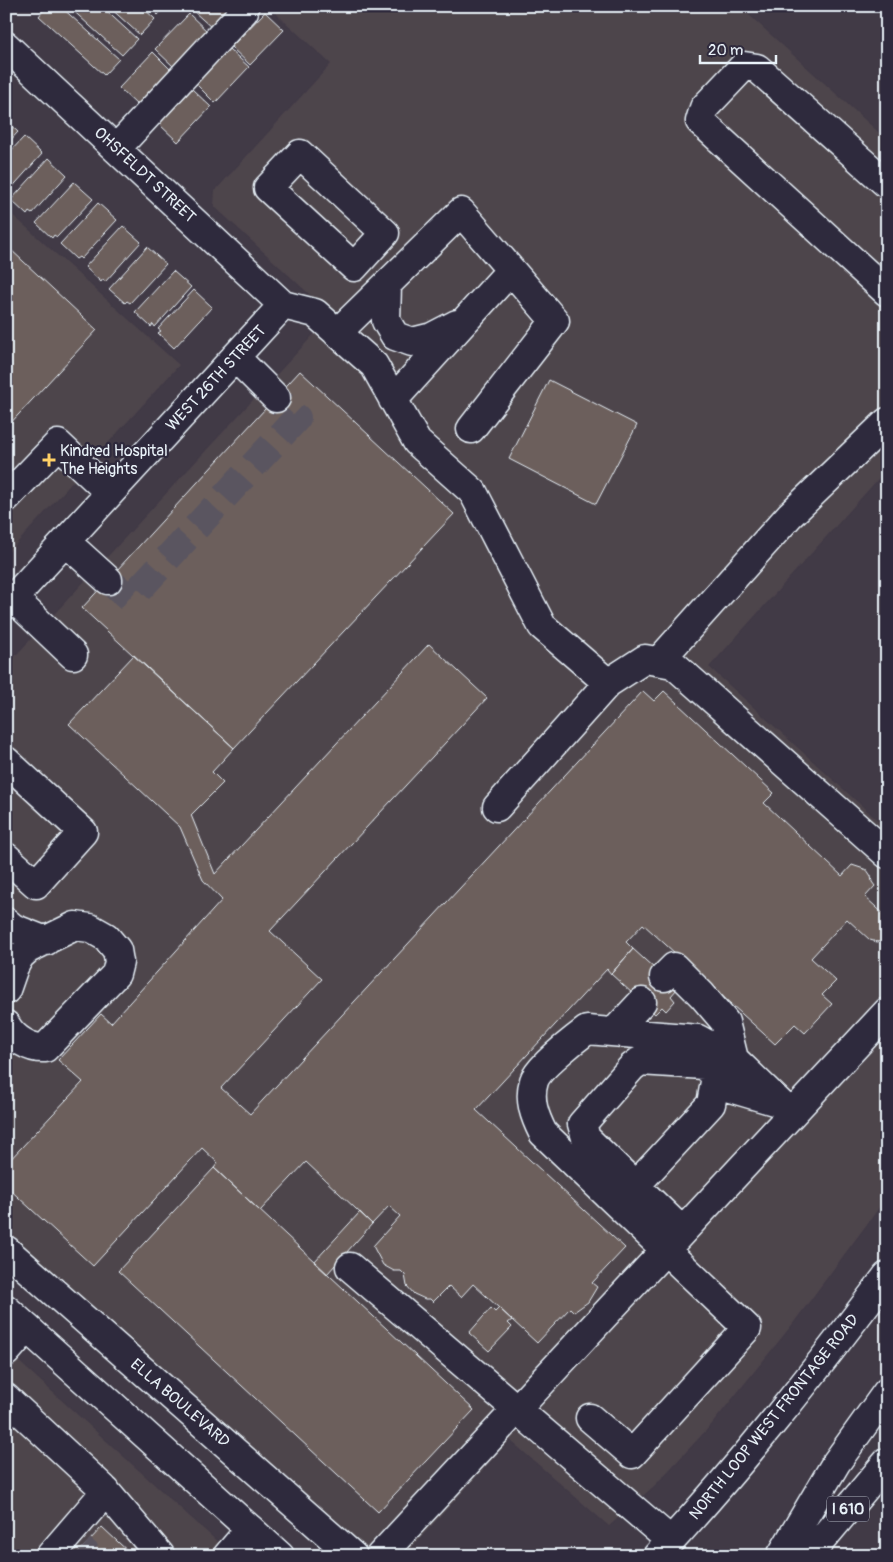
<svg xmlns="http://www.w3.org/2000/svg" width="893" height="1562" font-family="Pangolin,sans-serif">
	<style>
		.built { fill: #4e454c }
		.building { fill: #6c5f5b; stroke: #e8f1f8 }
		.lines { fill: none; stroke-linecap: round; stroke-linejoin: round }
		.minor-tunnel { stroke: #5a5561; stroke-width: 28; stroke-dasharray: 28 14; stroke-linecap: butt }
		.minor-casing { stroke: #e8f1f8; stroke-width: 31 }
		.major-casing { stroke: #e8f1f8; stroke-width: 31 }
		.highway-casing { stroke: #e8f1f8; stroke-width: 31 }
		.minor { stroke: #2f2a3d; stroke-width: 28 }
		.major { stroke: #2f2a3d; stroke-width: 28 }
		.highway { stroke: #2f2a3d; stroke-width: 28 }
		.poi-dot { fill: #ffd166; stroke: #2f2a3d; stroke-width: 2 }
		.labels { text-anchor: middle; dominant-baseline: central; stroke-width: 4.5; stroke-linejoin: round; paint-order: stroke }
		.shield { fill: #2f2a3d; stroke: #b0b5c0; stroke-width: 1 }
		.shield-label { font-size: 15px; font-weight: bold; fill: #e8f1f8 }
		.street-label { font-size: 16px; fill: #e8f1f8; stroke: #2f2a3d }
		.poi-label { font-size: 16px; fill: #e8f1f8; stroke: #2f2a3d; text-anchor: start }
	</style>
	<rect width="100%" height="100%" fill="#413a46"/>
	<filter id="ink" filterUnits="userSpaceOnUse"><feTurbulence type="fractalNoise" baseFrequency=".02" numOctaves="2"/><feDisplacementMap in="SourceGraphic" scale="10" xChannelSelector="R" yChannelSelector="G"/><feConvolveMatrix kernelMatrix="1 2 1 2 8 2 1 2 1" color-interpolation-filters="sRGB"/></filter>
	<g filter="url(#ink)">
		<!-- built -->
		<path class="built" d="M 268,6 L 739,6 L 887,140 L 887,469 L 709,667 L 887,829 L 887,1197 L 791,1326 L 711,1425 L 655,1485 L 609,1526 L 510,1440 L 404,1556 L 373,1556 L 6,1234 L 6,666 L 332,315 L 214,206 L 215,191 L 331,64 Z
			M 6,209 L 179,365 L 6,555 Z
			M 6,1350 L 233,1556 L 6,1556 Z"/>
		<!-- building -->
		<path class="building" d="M 47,6 L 60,6 L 119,59 L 104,75 L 39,16 Z
			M 68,6 L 101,6 L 137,39 L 122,55 Z
			M 108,6 L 141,6 L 155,19 L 140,35 Z
			M 148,6 L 166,6 L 158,15 Z
			M 196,6 L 232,6 L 212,28 L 192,10 Z
			M 265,12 L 284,30 L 250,65 L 231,47 Z
			M 189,14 L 208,32 L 174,67 L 155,49 Z
			M 229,49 L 249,67 L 215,103 L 196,84 Z
			M 153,52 L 172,71 L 138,106 L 119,88 Z
			M 192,89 L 211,107 L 178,142 L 159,124 Z
			M 6,121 L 18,132 L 6,145 Z
			M 24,137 L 42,154 L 7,193 L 6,156 Z
			M 49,158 L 67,175 L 32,214 L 29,212 L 27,215 L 11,200 Z
			M 74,182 L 93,199 L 57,237 L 54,235 L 52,238 L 36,223 Z
			M 98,203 L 117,220 L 81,259 L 79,257 L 76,259 L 60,244 Z
			M 123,226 L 141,242 L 105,282 L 103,279 L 101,282 L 85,267 Z
			M 147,247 L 166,264 L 130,303 L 127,301 L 125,303 L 109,289 Z
			M 9,248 L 97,330 L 6,428 L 6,251 Z
			M 173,271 L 191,287 L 155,327 L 153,324 L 151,327 L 135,312 Z
			M 194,290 L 212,307 L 174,348 L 158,333 L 161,331 L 158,329 Z
			M 300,371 L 454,514 L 234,748 L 82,608 Z
			M 549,380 L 637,425 L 596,504 L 509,459 Z
			M 429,644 L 487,698 L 270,931 L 322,979 L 221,1088 L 250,1114 L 643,691 L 654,701 L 664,691 L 774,793 L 764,803 L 842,876 L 852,865 L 867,870 L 871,876 L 872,882 L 875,886 L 865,897 L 887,917 L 887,939 L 884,941 L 877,942 L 870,940 L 847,919 L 811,958 L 836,981 L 822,995 L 832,1004 L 805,1033 L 795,1024 L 775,1044 L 643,924 L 626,942 L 633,949 L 611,974 L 607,969 L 476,1110 L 625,1248 L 592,1283 L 597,1287 L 588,1302 L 574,1312 L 570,1308 L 537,1343 L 473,1284 L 461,1297 L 449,1286 L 433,1302 L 430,1299 L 425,1299 L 414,1294 L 407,1286 L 405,1275 L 401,1271 L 394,1271 L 383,1265 L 373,1246 L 400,1216 L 389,1206 L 372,1224 L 306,1162 L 260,1211 L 214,1168 L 218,1163 L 202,1148 L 93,1266 L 6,1186 L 6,1164 L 83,1082 L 58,1060 L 101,1014 L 111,1023 L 222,900 L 203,880 L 180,827 L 69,724 L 134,655 L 234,748 L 212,772 L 223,783 L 191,815 L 215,874 Z
			M 633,949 L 677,989 L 671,996 L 675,1001 L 666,1011 L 662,1007 L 655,1014 L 611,974 Z
			M 214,1168 L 474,1410 L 378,1512 L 118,1271 Z
			M 360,1212 L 372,1224 L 327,1274 L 314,1262 Z
			M 491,1308 L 495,1312 L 499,1308 L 512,1320 L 508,1323 L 512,1327 L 489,1351 L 469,1333 Z
			M 102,1527 L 133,1556 L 75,1556 Z"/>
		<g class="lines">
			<!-- minor-tunnel -->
			<path class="minor-tunnel" d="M 108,580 L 130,599 L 297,418 L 276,398
				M 81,1549 L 89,1556"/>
			<defs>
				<path id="minor" d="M 6,46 L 283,305 L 315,313 L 374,365 L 417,442 L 473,492 L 542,626 L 608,683
					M 116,149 L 244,11
					M 300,154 L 385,233 L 354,267 L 268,188 Z
					M 887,184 L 757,68 L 744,66 L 704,108 L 700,121 L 887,292
					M 387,284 L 386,321 L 395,336 L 412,342 L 432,337 L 457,324
					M 337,333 L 461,212 L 555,321 L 471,429
					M 235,357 L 276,398
					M 393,400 L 511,270
					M 6,498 L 58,444 L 110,493
					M 66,542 L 108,580
					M 13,598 L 73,655
					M 6,606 L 283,305
					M 659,661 L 790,515 L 887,422
					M 6,761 L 83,832 L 36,884 L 6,857
					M 497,807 L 608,683 L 645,659 L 673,664 L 887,854
					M 6,922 L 13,928 L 46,941
					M 664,977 L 674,967 L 702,995 L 725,1022 L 734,1059
					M 6,990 L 14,967 L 20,956 L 28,949 L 75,926 L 90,928 L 106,937 L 117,950 L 119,962 L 116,974 L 45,1048 C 30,1049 14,1039 6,1025
					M 614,1032 L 642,1002
					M 635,1186 L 711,1104 L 716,1076
					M 682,1231 L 586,1138 L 582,1124 L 632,1067 L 640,1061 L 704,1065 L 730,1088 L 774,1101
					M 350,1267 L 671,1541
					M 6,1352 L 27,1328
					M 6,1398 L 103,1488 L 160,1555 L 159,1556
					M 590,1418 L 632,1454 L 747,1328 L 543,1133 C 535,1117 528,1100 534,1081 C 538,1068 575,1039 587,1030 L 698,1039 L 734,1059 L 791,1114
					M 50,1556 L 106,1491
					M 227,1556 L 250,1529
					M 380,1556 L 887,1012"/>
				<path id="major" d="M 6,1250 L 353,1556
					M 6,1309 L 280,1556
					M 657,1556 C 740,1467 814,1373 887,1276"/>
				<path id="highway" d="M 781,1556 L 836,1463 L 887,1392
					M 808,1556 L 887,1462"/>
			</defs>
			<!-- minor casing -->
			<use href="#minor" class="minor-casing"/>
			<!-- major casing -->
			<use href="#major" class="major-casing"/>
			<!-- highway casing -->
			<use href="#highway" class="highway-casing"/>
			<!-- minor -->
			<use href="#minor" class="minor"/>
			<!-- major -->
			<use href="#major" class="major"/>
			<!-- highway -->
			<use href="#highway" class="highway"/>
		</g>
	</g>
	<!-- markers -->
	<path class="poi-dot" d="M46.5 452.5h5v5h5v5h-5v5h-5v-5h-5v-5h5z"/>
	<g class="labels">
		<!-- shield labels -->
		<rect class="shield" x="827" y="1496.5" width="42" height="25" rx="4"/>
		<g class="shield-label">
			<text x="848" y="1509">I 610</text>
		</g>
		<!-- street labels -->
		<g class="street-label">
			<text transform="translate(145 175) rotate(43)">OHSFELDT STREET</text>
			<text transform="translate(216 378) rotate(-47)">WEST 26TH STREET</text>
			<text transform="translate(180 1403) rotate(41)">ELLA BOULEVARD</text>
			<text transform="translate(774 1417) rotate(-51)">NORTH LOOP WEST FRONTAGE ROAD</text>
		</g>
		<!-- poi labels -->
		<g class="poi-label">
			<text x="60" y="451">Kindred Hospital<tspan x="60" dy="18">The Heights</tspan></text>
		</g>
	</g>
	<!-- margin -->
	<rect width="893" height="1562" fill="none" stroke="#2f2a3d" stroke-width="25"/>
	<rect x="12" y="12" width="868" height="1537" fill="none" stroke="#e8f1f8" stroke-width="2" filter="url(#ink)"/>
	<!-- scale -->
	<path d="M700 55v8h76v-8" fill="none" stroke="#e8f1f8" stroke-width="2.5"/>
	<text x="708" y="55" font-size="15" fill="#e8f1f8" stroke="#2f2a3d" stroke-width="4" paint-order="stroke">20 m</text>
</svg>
